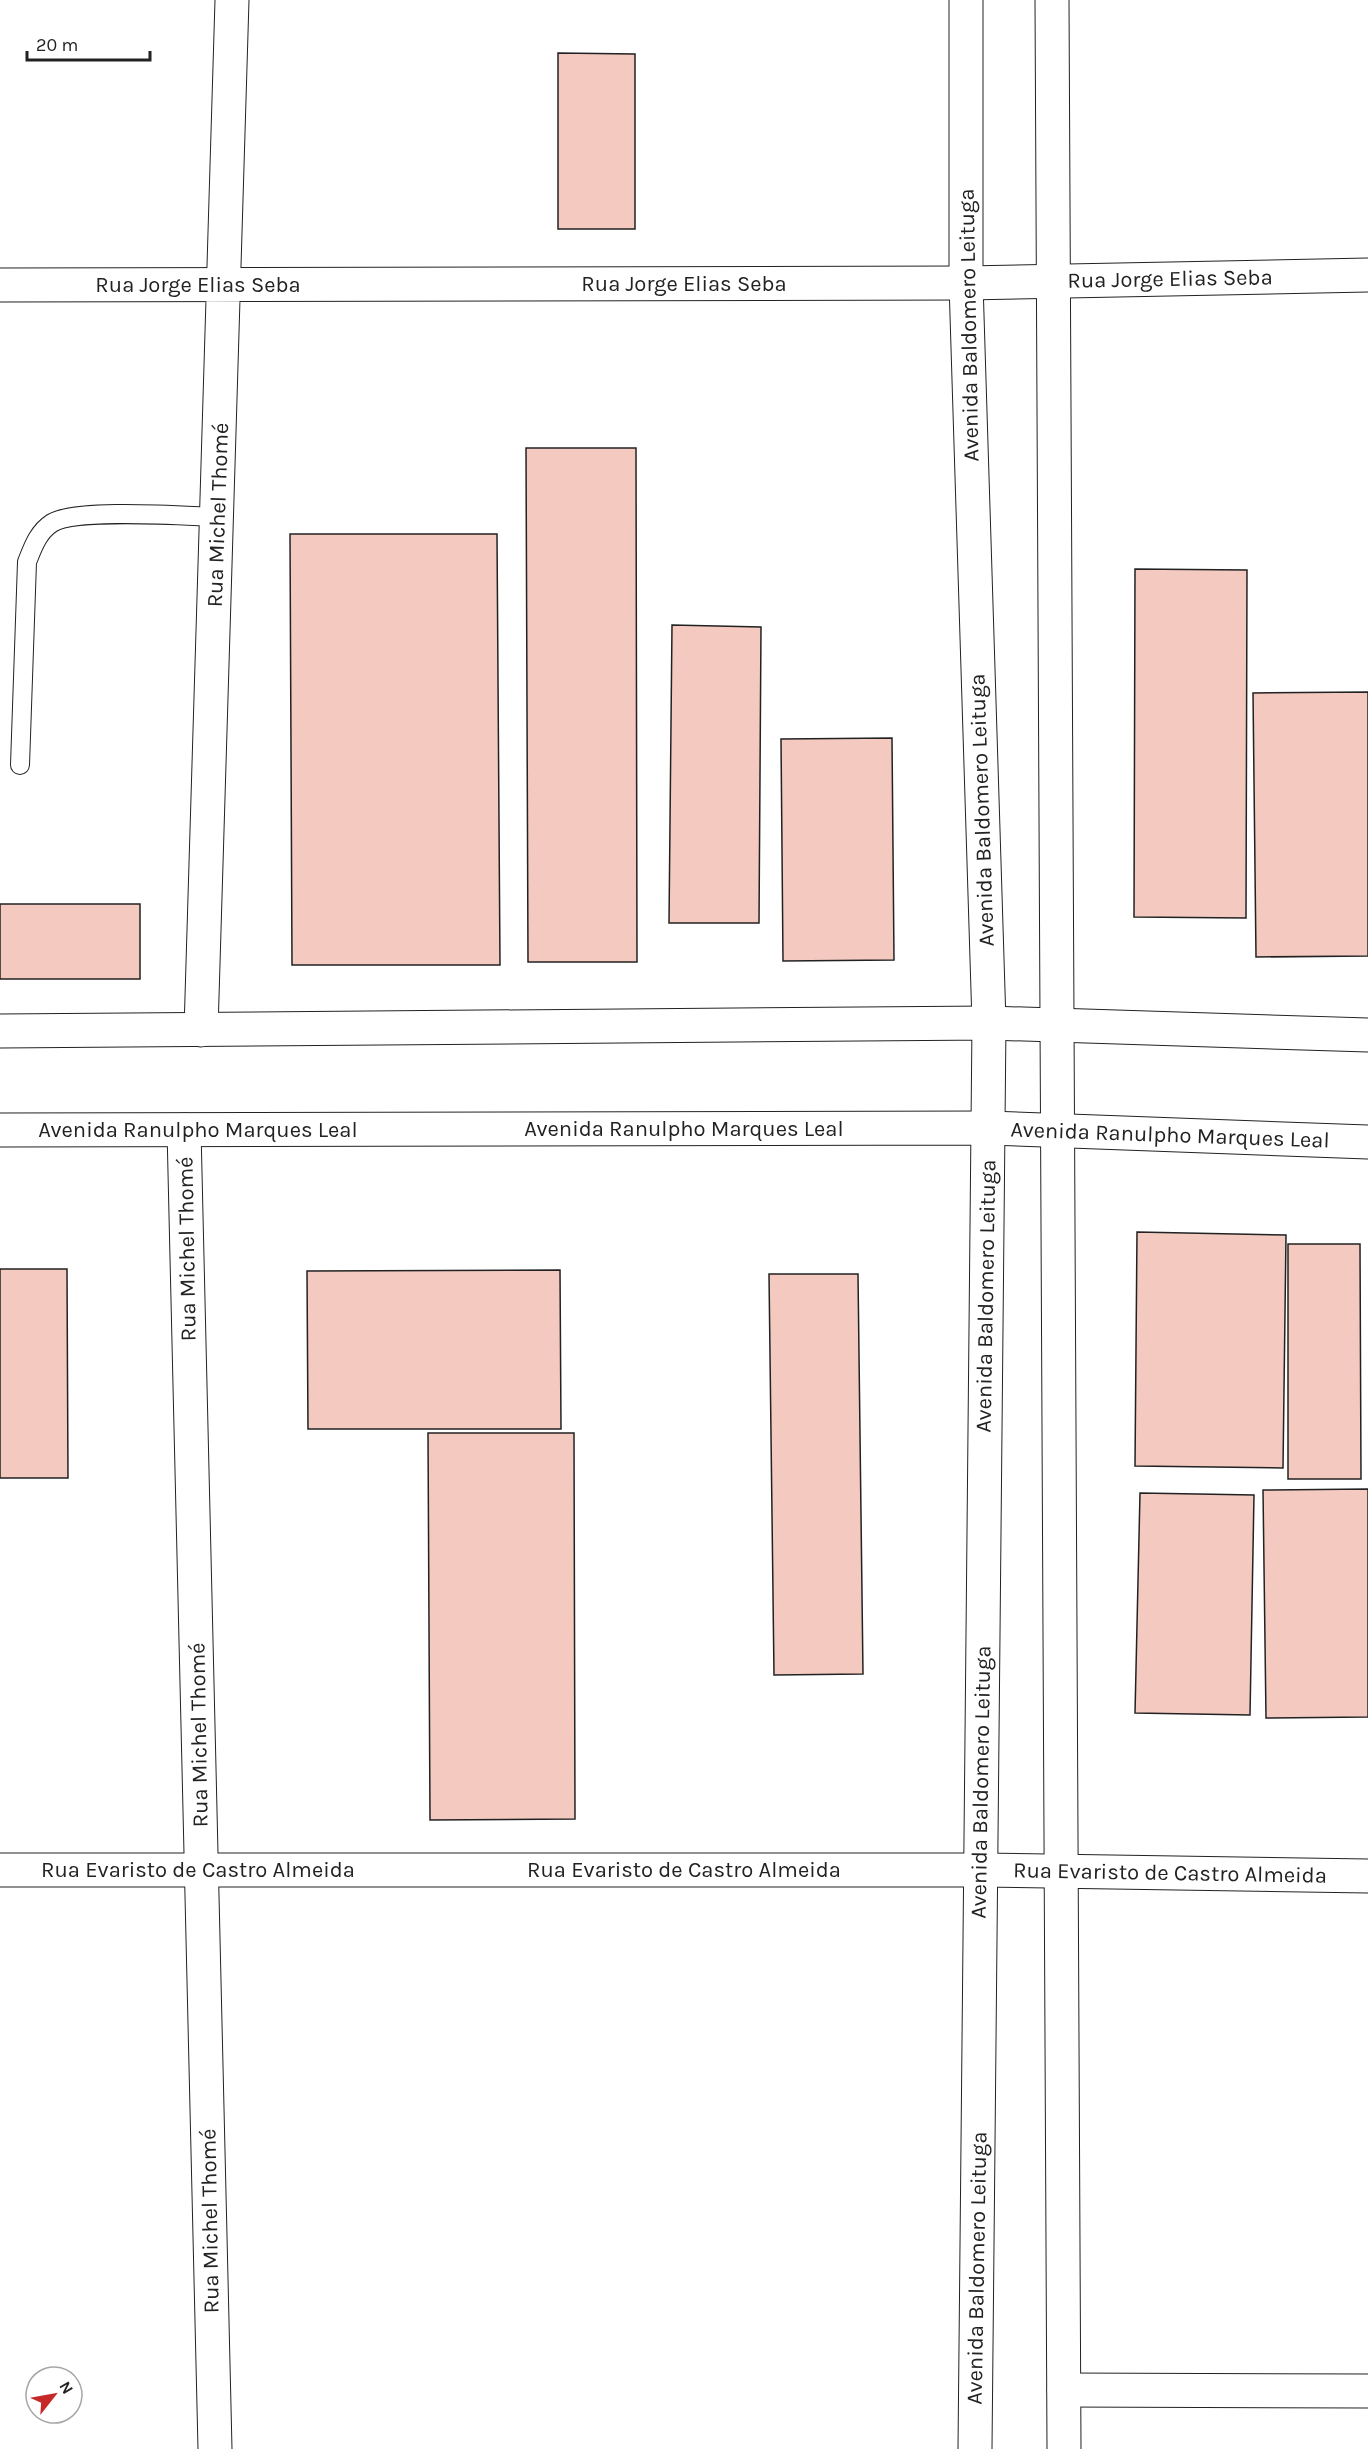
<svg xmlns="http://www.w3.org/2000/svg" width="1368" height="2449" font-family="Karla,sans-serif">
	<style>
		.building { fill: #f3c9c0; stroke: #222; stroke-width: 1.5 }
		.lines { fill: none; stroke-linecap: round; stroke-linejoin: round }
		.lane-casing { stroke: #222; stroke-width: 20 }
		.street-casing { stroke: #222; stroke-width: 35 }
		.secondary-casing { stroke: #222; stroke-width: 35 }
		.highway-casing { stroke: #222; stroke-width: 35 }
		.lane { stroke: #fff; stroke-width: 18 }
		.street { stroke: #fff; stroke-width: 33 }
		.secondary { stroke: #fff; stroke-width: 33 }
		.highway { stroke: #fff; stroke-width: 33 }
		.labels { text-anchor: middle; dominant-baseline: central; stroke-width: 4.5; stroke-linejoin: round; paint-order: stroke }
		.street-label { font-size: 22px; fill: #222; stroke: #fff }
	</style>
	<rect width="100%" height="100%" fill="#fff"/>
	<!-- building -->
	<path class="building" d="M 558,53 L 635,54 L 635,229 L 558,229 Z
		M 526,448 L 636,448 L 637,962 L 528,962 Z
		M 290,534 L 497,534 L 500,965 L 292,965 Z
		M 1135,569 L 1247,570 L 1246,918 L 1134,917 Z
		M 672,625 L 761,627 L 759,923 L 669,923 Z
		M 1368,692 L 1368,956 L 1256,957 L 1253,693 Z
		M 892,738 L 894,960 L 783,961 L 781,739 Z
		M 0,904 L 140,904 L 140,979 L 0,979 Z
		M 1137,1232 L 1286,1235 L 1283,1468 L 1135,1466 Z
		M 1288,1244 L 1360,1244 L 1361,1479 L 1288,1479 Z
		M 0,1269 L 67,1269 L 68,1478 L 0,1478 Z
		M 560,1270 L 561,1429 L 308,1429 L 307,1271 Z
		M 769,1274 L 858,1274 L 863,1674 L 774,1675 Z
		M 428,1433 L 574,1433 L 575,1819 L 430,1820 Z
		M 1368,1489 L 1368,1717 L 1266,1718 L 1263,1490 Z
		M 1140,1493 L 1254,1495 L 1250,1715 L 1135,1713 Z"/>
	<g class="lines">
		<defs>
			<path id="lane" d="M 20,765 L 27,562 C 33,547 38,532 52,523 C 75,508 186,516 218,517"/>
			<path id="street" d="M 0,285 L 966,283 L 1368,275
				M 201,1030 L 232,0
				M 184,1130 L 215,2449
				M 0,1870 L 981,1870 L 1368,1876
				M 1064,2390 L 1368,2391"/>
			<path id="secondary" d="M 966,0 L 966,283 L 989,1023 L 975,2449
				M 1052,0 L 1064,2449"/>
			<path id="highway" d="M 0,1031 L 989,1023 L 1368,1035
				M 0,1130 L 988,1128 L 1368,1142"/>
		</defs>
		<!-- lane casing -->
		<use href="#lane" class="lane-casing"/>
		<!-- street casing -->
		<use href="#street" class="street-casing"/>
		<!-- secondary casing -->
		<use href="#secondary" class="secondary-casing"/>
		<!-- highway casing -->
		<use href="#highway" class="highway-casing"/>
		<!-- lane -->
		<use href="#lane" class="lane"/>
		<!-- street -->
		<use href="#street" class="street"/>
		<!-- secondary -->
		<use href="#secondary" class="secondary"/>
		<!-- highway -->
		<use href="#highway" class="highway"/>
	</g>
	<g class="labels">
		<!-- street labels -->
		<g class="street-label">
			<text transform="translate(1170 279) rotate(-1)">Rua Jorge Elias Seba</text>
			<text x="684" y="284">Rua Jorge Elias Seba</text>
			<text x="198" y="285">Rua Jorge Elias Seba</text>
			<text transform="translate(969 325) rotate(-91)">Avenida Baldomero Leituga</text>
			<text transform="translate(218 515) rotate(-88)">Rua Michel Thomé</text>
			<text transform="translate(982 810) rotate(-92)">Avenida Baldomero Leituga</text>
			<text x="684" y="1129">Avenida Ranulpho Marques Leal</text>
			<text x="198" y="1130">Avenida Ranulpho Marques Leal</text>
			<text transform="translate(1170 1135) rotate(2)">Avenida Ranulpho Marques Leal</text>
			<text transform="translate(187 1249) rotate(-91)">Rua Michel Thomé</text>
			<text transform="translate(986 1296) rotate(-89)">Avenida Baldomero Leituga</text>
			<text transform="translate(199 1735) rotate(-91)">Rua Michel Thomé</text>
			<text transform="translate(981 1782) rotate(-89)">Avenida Baldomero Leituga</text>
			<text x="198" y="1870">Rua Evaristo de Castro Almeida</text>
			<text x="684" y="1870">Rua Evaristo de Castro Almeida</text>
			<text transform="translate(1170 1873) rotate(1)">Rua Evaristo de Castro Almeida</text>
			<text transform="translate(210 2221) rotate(-91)">Rua Michel Thomé</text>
			<text transform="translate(977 2268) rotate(-89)">Avenida Baldomero Leituga</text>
		</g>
	</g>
	<!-- north arrow -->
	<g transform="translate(54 2395) rotate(59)"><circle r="28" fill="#ffffff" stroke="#a7a7a7" stroke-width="1.5"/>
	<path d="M0-4.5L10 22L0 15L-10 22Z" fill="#c62828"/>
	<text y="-9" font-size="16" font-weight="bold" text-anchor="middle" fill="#222222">N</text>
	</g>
	<!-- scale -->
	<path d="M27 51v9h123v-9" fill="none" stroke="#222222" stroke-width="3"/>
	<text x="36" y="51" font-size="18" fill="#222222" stroke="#ffffff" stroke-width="4.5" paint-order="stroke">20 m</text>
</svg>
